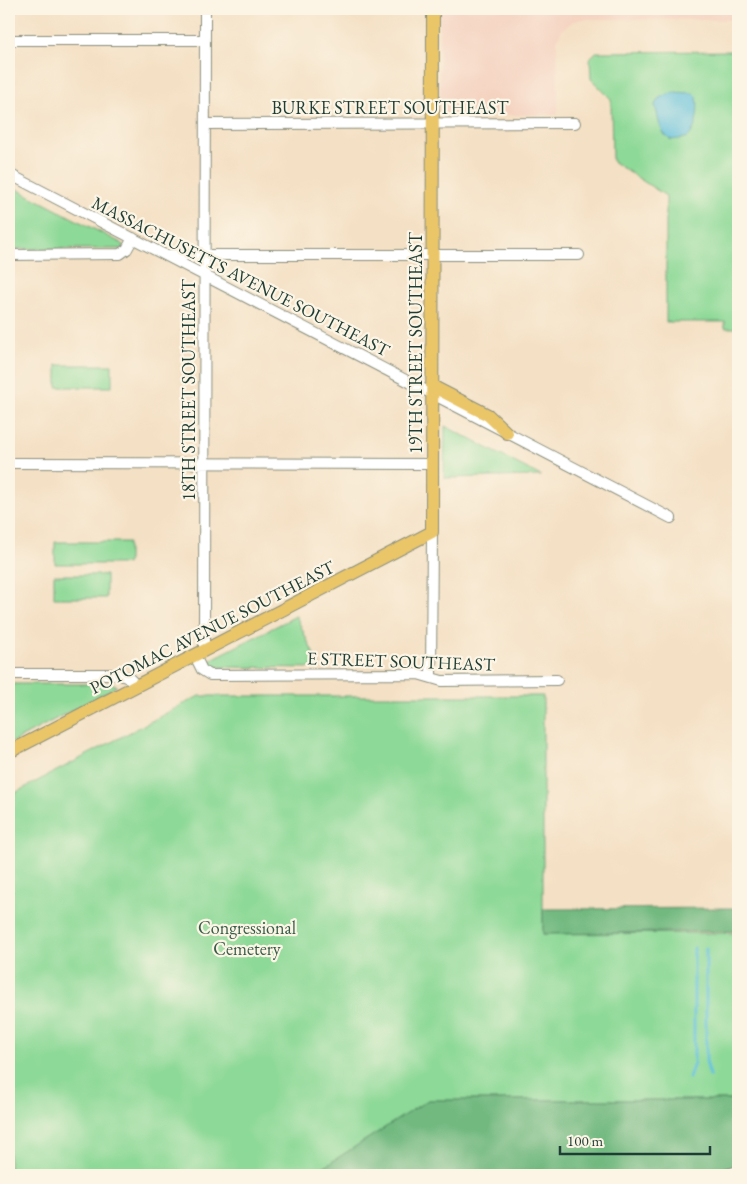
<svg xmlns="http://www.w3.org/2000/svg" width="747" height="1184" font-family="'EB Garamond',serif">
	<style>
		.built { fill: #f5d3c1 }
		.green { fill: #8dd997; stroke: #568b66 }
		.forest { fill: #72b980; stroke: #487b5a }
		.water { fill: #5ec0dc; stroke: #3e7e88 }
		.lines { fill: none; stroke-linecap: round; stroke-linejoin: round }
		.stream { stroke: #5ec0dc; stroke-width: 3 }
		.minor-casing { stroke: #8a8e7c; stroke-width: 12 }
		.major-casing { stroke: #8a8e7c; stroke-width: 14 }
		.minor { stroke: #fff; stroke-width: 10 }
		.major { stroke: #eac669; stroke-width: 12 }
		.labels { text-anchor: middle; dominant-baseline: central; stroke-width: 4.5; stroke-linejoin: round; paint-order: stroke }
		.street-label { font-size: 18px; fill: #1f3d34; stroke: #fcf5e5 }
		.park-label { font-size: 18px; fill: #355c48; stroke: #fcf5e5 }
	</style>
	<rect width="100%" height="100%" fill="#fcf5e5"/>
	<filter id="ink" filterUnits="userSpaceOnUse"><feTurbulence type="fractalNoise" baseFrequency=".02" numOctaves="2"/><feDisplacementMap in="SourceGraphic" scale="10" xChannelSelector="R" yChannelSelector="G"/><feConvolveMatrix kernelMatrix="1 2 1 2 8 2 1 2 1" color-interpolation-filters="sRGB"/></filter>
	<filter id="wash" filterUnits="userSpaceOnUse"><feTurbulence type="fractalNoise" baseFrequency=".0096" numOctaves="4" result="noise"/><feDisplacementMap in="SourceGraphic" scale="20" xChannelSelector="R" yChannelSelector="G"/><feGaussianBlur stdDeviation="1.12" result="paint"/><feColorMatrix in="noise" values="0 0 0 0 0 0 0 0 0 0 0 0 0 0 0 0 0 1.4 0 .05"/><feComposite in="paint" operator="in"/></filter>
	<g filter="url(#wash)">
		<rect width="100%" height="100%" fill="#f4e0c4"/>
		<!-- built -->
		<path class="built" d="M 439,9 L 732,9 L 733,20 L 583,19 L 572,22 L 562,30 L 557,40 L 558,115 L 440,115 Z"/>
		<!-- green -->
		<path class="green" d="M 736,51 L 738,53 L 738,328 L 725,328 L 725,322 L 666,322 L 666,196 L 612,161 L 611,99 L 591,79 L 590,58 L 596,52 Z
			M 9,185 L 123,244 L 124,246 L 121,249 L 9,249 Z
			M 57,365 L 112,365 L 112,387 L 57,387 Z
			M 445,426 L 541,476 L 444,478 Z
			M 55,542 L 128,542 L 128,562 L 127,564 L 55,564 Z
			M 54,575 L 106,575 L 106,598 L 54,598 Z
			M 296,616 L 320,668 L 212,667 L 211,666 L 211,661 L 212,659 Z
			M 9,684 L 114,684 L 117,686 L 9,744 Z
			M 199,696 L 543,696 L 543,934 L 738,933 L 738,1100 L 428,1100 L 311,1175 L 9,1175 L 9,796 Z"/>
		<!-- forest -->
		<path class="forest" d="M 738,908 L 738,931 L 543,934 L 543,909 Z
			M 428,1100 L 738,1100 L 738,1175 L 311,1175 Z"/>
		<!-- water -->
		<path class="water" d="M 674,92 L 693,93 L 697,97 C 699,108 697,126 690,135 C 687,139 683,138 679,139 C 675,139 671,141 668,138 C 659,131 658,115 655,105 L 659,98 Z"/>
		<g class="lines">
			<!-- stream -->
			<path class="stream" d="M 706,948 L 706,1061 L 710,1076
				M 689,1078 L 694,1063 L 694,948"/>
		</g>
	</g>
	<g filter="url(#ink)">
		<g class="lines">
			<defs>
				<path id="minor" d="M 9,40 L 205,40
					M 205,124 L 575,123
					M 9,174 L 671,518
					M 9,255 L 120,254 L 127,249 L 133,238
					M 169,255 L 579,255
					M 9,463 L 432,464
					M 204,651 L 205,9
					M 195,656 L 202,670 L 210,675 L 418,674 L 442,681 L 557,680
					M 9,674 L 117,674 L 129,678 L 137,686
					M 431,677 L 432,532
					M 725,1175 L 738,1171"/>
				<path id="major" d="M 432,386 L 488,415 L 507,433
					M 9,752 L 432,532 L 433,9"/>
			</defs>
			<!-- minor casing -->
			<use href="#minor" class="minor-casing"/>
			<!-- major casing -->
			<use href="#major" class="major-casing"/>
			<!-- minor -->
			<use href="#minor" class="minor"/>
			<!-- major -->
			<use href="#major" class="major"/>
		</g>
	</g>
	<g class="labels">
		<!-- street labels -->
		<g class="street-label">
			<text x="390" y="107">BURKE STREET SOUTHEAST</text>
			<text transform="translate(241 276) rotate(27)">MASSACHUSETTS AVENUE SOUTHEAST</text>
			<text transform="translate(415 343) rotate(-90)">19TH STREET SOUTHEAST</text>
			<text transform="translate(188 390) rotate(-90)">18TH STREET SOUTHEAST</text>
			<text transform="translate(212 627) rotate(-27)">POTOMAC AVENUE SOUTHEAST</text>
			<text transform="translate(401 661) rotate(2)">E STREET SOUTHEAST</text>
		</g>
		<!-- park labels -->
		<g class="park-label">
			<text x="247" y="927">Congressional<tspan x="247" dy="21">Cemetery</tspan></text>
		</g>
	</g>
	<!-- margin -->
	<rect width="747" height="1184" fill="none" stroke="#fcf5e5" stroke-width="30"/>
	<!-- scale -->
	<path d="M560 1146v8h150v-8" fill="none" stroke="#1f3d34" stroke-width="2.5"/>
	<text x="567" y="1146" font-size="15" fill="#1f3d34" stroke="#fcf5e5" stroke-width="4" paint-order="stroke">100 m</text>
</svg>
